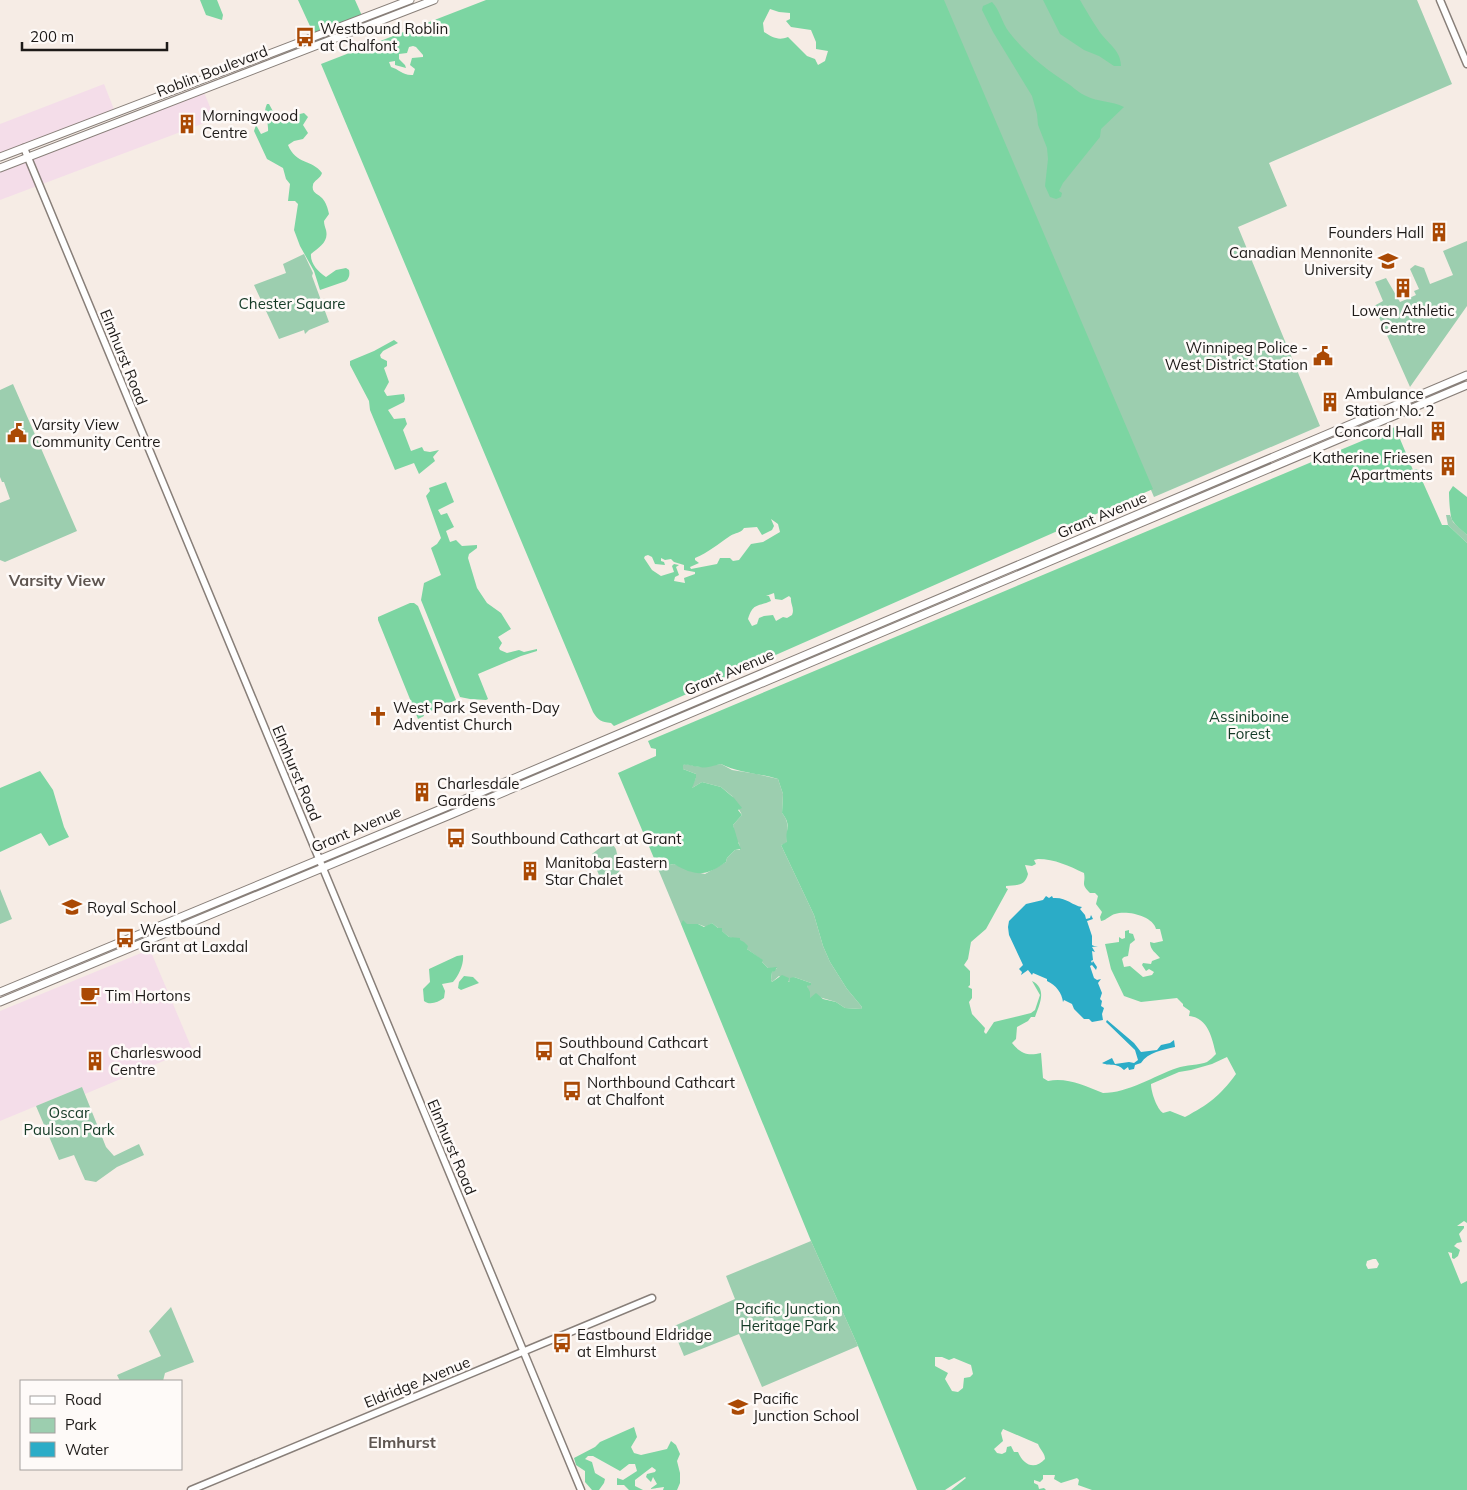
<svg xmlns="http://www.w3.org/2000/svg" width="1467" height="1490" font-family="Mulish,sans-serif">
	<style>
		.commercial { fill: #f4dde9 }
		.green { fill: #9cceaf }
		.forest { fill: #7cd5a2; fill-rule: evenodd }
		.water { fill: #2bacc7 }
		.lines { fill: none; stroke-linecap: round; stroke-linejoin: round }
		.tertiary-casing { stroke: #887f79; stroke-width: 9 }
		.secondary-casing { stroke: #887f79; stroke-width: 9 }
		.tertiary { stroke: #fff; stroke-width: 6 }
		.secondary { stroke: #fff; stroke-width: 7 }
		.labels { text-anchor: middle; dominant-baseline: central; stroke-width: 5; stroke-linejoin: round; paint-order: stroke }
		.poi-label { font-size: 15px; fill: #1d1a18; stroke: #fefaf8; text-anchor: start }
		.street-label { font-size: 15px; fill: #1d1a18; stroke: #fefaf8 }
		.park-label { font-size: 15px; fill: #143a26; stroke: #fefaf8 }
		.neighbourhood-label { font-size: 16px; font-weight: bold; fill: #5e5550; stroke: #fefaf8 }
	</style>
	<rect width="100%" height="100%" fill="#f6ece5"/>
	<!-- commercial -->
	<path class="commercial" d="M 104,84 L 115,112 L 0,156 L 0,124 Z
		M 203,90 L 215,119 L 0,200 L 0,169 Z
		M 146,951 L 151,952 L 192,1049 L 85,1094 L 82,1087 L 0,1121 L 0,1011 Z"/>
	<!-- green -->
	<path class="green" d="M 943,0 L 1417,0 L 1452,84 L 1269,163 L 1287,206 L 1238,227 L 1320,426 L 1154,497 Z
		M 1467,241 L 1467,306 L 1410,387 L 1374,306 L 1383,301 L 1375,282 L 1386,278 L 1400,302 L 1416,295 L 1414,291 L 1419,289 L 1410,269 L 1415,265 L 1424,268 L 1430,284 L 1453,275 L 1443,251 Z
		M 304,254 L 313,273 L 312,276 L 329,322 L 309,330 L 305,334 L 304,330 L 279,339 L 254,285 L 286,273 L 283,264 Z
		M 13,384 L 77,531 L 5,562 L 0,560 L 0,503 L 10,499 L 4,482 L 2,482 L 0,477 L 0,390 Z
		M 1446,515 L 1450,515 L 1453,522 L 1467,535 L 1467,543 L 1448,525 Z
		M 686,764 L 700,767 L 721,764 L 732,770 L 757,774 L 778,779 L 783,794 L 782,813 C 791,824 786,831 787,843 L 781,845 L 814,915 L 823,946 L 830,962 L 847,989 L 862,1007 L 861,1009 L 845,1008 L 836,1002 L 819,997 L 810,998 L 807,986 L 811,983 L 794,977 L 790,981 L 787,982 L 779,976 L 772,982 L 771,980 L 772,972 L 777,968 L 768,968 L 762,962 L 762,960 L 747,949 L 739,940 L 729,937 L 712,923 L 706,927 L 698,924 L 681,924 L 656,864 L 669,865 L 674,864 L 691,871 L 705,874 L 726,862 L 727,858 L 735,850 L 740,850 L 739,843 L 736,841 L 733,825 L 742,815 L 732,796 L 721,787 L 702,782 L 692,788 L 691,787 L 696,778 L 696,774 L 683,769 L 683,765 Z
		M 611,844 C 616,847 616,849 617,854 C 619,857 621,862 621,865 C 622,877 606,878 599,875 L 592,859 L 592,854 L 601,847 Z
		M 0,889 L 12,919 L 0,924 Z
		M 82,1087 L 106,1147 L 114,1156 L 139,1144 L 144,1155 L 117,1167 L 96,1182 L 85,1180 L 74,1155 L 59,1160 L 36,1106 Z
		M 811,1241 L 858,1346 L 762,1387 L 739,1334 L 684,1356 L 672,1327 L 735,1299 L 726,1276 Z
		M 171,1307 L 194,1362 L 165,1373 L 163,1381 L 120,1381 L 117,1375 L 161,1356 L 149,1331 Z"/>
	<!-- forest -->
	<path class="forest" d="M 200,0 L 217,0 L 223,15 L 222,20 L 206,15 Z
		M 298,0 L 355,0 L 363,18 L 315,37 Z
		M 486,0 L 944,0 L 1153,489 L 614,726 L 611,723 C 601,722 598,720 593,712 L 321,64 ZM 770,9 L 779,12 L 790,13 L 790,19 L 786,21 L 791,27 L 811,30 L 816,42 L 816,49 L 828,51 L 825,61 L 818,65 L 815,59 L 807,56 L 788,37 C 778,41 772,37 764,32 L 763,23 ZM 413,46 L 416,47 L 423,55 L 423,57 L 412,58 L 410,65 L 415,69 L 413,75 C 403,76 399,69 391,67 L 389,62 L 395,61 L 395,65 L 406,68 L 405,65 L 399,59 L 399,54 L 407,53 L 409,47 ZM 771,519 L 778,524 L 780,532 L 763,542 L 751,544 L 739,560 L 733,561 L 730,558 L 720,558 L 717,564 L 691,569 L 690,567 L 699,563 L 695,560 L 695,558 C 709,552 718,544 730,536 C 736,532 740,534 744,528 L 757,527 L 762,535 L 772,530 L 774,526 ZM 648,555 L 652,557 L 655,564 L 665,565 L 664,562 L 661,561 L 661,558 L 665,560 L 671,559 L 674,562 L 684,565 L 684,570 L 695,572 L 695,574 L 684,578 L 685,583 L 674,581 L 675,577 L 679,575 L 676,567 L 679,565 L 674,564 L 672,566 L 674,572 L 661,576 L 652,570 L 644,558 L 645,556 ZM 774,593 L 775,599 L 782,600 L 789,596 L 791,598 C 790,603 795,609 792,615 L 787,618 L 783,617 L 776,621 L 773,615 L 764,616 L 759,618 L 757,624 L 752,626 L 748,619 C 753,603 757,607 771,601 L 769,596 L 766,596 Z
		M 1043,0 L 1080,0 C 1086,10 1092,21 1099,31 C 1107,43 1121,50 1121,66 L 1114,66 L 1099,56 L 1084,50 L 1060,34 Z
		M 992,2 C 1000,10 1002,23 1009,32 C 1026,54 1047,70 1070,85 C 1075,89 1081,94 1086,96 C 1098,102 1112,101 1124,107 L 1101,129 L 1100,137 L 1063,183 L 1059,191 L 1062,193 L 1061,197 L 1056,199 L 1050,197 L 1045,186 L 1048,159 L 1047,148 L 1038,125 L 1037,114 L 1032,96 L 993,32 L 982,10 L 983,6 Z
		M 267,104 L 269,104 L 275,115 L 279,119 L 304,113 L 308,117 L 303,125 L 308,133 L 303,139 L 294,141 L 288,145 C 296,165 312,159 322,173 C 321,178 313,181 313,185 C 311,193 319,194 322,198 C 326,202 328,209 329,214 L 324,221 C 324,224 325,227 326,230 C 329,242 319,247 311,254 C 310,263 318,272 326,277 L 336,270 L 346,268 L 349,270 C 350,275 349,278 346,281 L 320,290 L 314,271 L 300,246 L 294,230 L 298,204 L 295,201 L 288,201 L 290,184 L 286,179 L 283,168 L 267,159 L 254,131 L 256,125 L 261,134 L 268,131 C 269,121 262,114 267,104 Z
		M 394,340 L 398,343 L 383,351 L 380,355 L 381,358 L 387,361 L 387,366 L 384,368 L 389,382 L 384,391 L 387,396 L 404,394 L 405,399 L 404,402 L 388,410 L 394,419 L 405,418 L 407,424 L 403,430 L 411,451 L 422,447 L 424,451 L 430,452 L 439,450 L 433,457 L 435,461 L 419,474 L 414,463 L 395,470 L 370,410 L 369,401 L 350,365 L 350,361 L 374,351 Z
		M 1395,427 L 1413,470 L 1417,469 L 1442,525 L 1448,525 L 1467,543 L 1467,1223 L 1464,1221 L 1457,1226 L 1464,1226 L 1464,1228 L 1459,1234 L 1462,1242 L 1457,1243 L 1454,1246 L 1460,1250 L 1458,1256 L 1454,1259 L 1452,1258 L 1452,1253 L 1448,1252 L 1461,1284 L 1467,1281 L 1467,1490 L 1092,1490 L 1078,1485 L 1079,1480 L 1077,1478 L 1061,1483 L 1054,1479 L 1055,1475 L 1043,1475 L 1043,1479 L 1040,1482 L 1034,1480 L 1034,1483 L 1038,1485 L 1039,1489 L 1044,1488 L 1046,1490 L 951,1490 L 966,1478 L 965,1477 L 945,1490 L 917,1490 L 858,1346 L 811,1241 L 681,924 L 683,920 L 687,924 L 698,924 L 704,927 L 712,923 L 718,928 L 722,928 L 722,931 L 729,937 L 740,938 L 740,940 L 744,942 L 748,946 L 747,949 L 763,960 L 762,962 L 768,968 L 777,967 L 775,971 L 772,972 L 771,980 L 772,982 L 782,975 L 789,978 L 788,982 L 790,981 L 790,978 L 794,977 L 811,983 L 811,985 L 807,986 L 810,992 L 810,998 L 816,993 L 823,999 L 836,1002 L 845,1008 L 861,1009 L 862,1007 L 847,989 L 830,962 L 823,946 L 814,915 L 781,845 L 787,842 C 784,830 793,827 782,813 L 783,794 L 778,779 C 759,773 738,773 721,764 C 714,765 708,769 700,767 C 693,767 690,764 683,765 L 683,769 L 696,774 L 696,778 L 692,788 L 702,782 L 721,787 L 734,798 L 742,808 L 738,810 L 742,815 L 733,825 C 736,833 737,841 741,849 L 735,850 L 727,858 L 726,862 C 707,876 696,877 674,864 L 669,865 L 656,863 L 618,773 L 656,756 L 656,749 L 651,748 L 648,741 ZM 1038,859 C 1055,859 1069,866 1084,873 C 1086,884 1080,883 1090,893 L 1095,893 L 1098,896 L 1096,904 L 1102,912 L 1100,917 L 1101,921 C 1107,920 1110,915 1115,914 C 1127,910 1153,916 1156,929 L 1160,929 L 1163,941 L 1154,943 L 1150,942 C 1150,950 1156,953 1160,958 L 1152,961 L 1151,964 L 1143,963 L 1142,965 L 1146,971 L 1149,969 L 1154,972 L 1152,975 L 1143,977 L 1130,966 L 1124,967 L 1122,959 L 1124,957 L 1128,956 L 1130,944 L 1135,940 L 1133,934 L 1129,933 L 1129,930 L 1125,931 L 1125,938 L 1122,939 L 1119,937 L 1119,942 L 1105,944 L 1111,969 L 1124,996 L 1141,1002 L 1177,998 L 1183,1004 L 1183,1006 L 1190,1011 L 1189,1016 C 1209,1018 1212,1039 1216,1054 C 1213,1057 1210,1060 1207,1062 C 1200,1065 1185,1065 1177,1068 C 1154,1076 1128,1093 1103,1093 C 1085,1086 1067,1077 1048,1081 L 1043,1078 L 1041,1053 C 1028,1056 1021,1054 1012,1043 L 1016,1039 L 1017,1027 L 1028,1021 L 1031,1017 L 1035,1017 C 1039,1005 1048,989 1032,981 L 1040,995 L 1035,1010 L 1031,1013 L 994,1022 L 986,1034 L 984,1032 L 985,1028 L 972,1014 L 969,1002 L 972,998 L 972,989 L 968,987 L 970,985 L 970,971 L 964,965 L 968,959 L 971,942 L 986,929 L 1008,889 L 1006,888 L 1006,886 C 1015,885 1025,887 1028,874 L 1025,865 L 1032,866 L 1036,864 L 1034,860 ZM 1227,1057 L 1236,1074 C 1219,1097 1209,1104 1185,1117 L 1170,1111 L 1163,1113 C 1157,1109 1151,1092 1151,1084 L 1179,1072 L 1191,1070 L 1212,1064 ZM 1373,1259 L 1376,1259 L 1379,1264 L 1377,1268 L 1368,1269 L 1366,1265 L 1367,1261 ZM 935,1357 L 942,1357 L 949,1360 L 954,1358 L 971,1365 L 973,1374 L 970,1377 L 964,1378 L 963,1388 L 958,1392 L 952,1391 L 945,1379 L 948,1373 L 935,1366 ZM 1003,1429 L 1038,1444 C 1040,1450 1045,1453 1045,1459 C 1035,1470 1024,1466 1018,1452 L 1014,1452 L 1011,1446 L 1007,1447 L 1006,1452 L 1002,1454 L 997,1453 L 994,1449 L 1003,1441 L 1001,1433 Z
		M 446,482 L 454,502 L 438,510 L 441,515 L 447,513 L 454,527 L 446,531 L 450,542 L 456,540 L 462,546 L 477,545 L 477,548 L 469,554 L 468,558 L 477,588 L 487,603 L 501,613 L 511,629 L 498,637 L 502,643 L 499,648 L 500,650 L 507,653 L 519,650 L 524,652 L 537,649 L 537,651 L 521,656 L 478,674 L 488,699 L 486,700 L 470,699 L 460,697 L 421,600 L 424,583 L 441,575 L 431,548 L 437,544 L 441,538 L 426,496 L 430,491 L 429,488 Z
		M 1453,486 L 1467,497 L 1467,535 C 1462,530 1456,526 1452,520 C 1450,516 1449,499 1449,492 Z
		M 410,603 L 414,603 L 418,606 L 456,700 L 431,711 L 428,705 L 421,708 L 424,716 L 418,719 L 378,620 L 378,617 Z
		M 40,771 L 53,790 L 64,827 L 69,837 L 49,846 L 41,833 L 0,852 L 0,788 Z
		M 463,955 C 464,964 459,975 453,982 L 442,984 L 445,991 L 444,998 C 438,1002 430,1006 424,1001 L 423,989 L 430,982 L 429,969 L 457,956 Z
		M 464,976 L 473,977 L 479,983 L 461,990 L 458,988 L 459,982 Z
		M 634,1427 L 637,1437 L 631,1447 L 634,1453 L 641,1455 L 667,1449 L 671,1441 L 676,1445 L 680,1454 L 677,1461 L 680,1473 L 680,1483 L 677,1490 L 663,1490 L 664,1487 L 650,1489 L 657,1484 L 653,1477 L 651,1482 L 646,1477 L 647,1474 L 655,1472 L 656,1470 L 652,1467 L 635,1480 L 635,1486 L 643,1490 L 629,1490 L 624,1485 L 617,1485 L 617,1478 L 623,1480 L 637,1471 L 635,1464 L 629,1464 L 620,1471 L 593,1456 L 588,1456 L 585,1459 L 592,1462 L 595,1473 L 605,1479 L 604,1483 L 599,1490 L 592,1490 L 585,1482 L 585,1471 L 576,1465 L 574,1458 L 595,1447 L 600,1442 Z"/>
	<!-- water -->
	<path class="water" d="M 1046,896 L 1049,898 L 1052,896 L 1053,898 C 1067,897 1071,905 1082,907 L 1080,909 L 1085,915 L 1086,919 L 1090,918 L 1091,915 L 1093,919 L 1087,921 L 1092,936 L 1092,945 L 1094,946 L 1098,946 L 1092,947 L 1095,952 L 1092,951 L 1093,960 L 1091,961 L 1092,963 L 1093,961 L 1097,967 L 1096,970 L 1092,965 L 1090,966 L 1094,978 L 1097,980 L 1101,979 L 1098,983 L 1102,993 L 1100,999 L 1102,1001 L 1101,1006 L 1104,1008 L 1102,1014 L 1103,1020 L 1092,1022 L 1089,1019 L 1084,1019 L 1074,1009 L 1072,1004 L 1064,1000 L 1063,1002 C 1062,993 1056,985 1047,981 L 1047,979 L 1033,973 L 1032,975 L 1028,970 L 1021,975 L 1022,972 L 1019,969 L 1023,965 L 1009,935 L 1008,927 L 1009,921 L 1026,904 L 1043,900 Z
		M 1107,1020 L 1134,1043 L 1141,1052 L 1157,1050 L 1161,1045 L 1170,1043 L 1174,1040 L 1175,1047 C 1163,1050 1148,1052 1141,1063 L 1135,1065 L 1134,1069 L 1129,1070 L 1128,1067 L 1124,1070 C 1116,1062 1111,1067 1102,1063 L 1112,1058 L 1115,1064 L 1129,1062 L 1134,1063 L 1138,1060 L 1135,1050 L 1106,1022 Z"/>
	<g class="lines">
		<defs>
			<path id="tertiary" d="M 1440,0 L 1467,64
				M 24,148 L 581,1490
				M 191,1490 L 652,1298"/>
			<path id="secondary" d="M 0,157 L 410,0
				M 0,168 L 434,0
				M 0,992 L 446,807 L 1467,375
				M 0,1002 L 450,815 L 1467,385"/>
		</defs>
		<!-- tertiary casing -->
		<use href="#tertiary" class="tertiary-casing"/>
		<!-- secondary casing -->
		<use href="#secondary" class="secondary-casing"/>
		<!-- tertiary -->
		<use href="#tertiary" class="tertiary"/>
		<!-- secondary -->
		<use href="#secondary" class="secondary"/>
	</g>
	<!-- icons -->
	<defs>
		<symbol id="bus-bare" viewBox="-9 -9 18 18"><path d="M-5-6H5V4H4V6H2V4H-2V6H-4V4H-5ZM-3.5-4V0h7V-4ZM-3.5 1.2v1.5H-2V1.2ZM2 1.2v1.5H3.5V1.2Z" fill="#aa4904" stroke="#fefaf8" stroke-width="2.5" paint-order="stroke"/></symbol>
		<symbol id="building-bare" viewBox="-9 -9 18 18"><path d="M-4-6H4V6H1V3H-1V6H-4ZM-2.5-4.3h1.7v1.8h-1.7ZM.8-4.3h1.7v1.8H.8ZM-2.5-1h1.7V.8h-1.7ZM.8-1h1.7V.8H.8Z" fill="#aa4904" stroke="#fefaf8" stroke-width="2.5" paint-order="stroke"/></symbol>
		<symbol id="university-bare" viewBox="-9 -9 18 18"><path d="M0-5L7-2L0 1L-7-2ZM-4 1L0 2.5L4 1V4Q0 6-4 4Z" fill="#aa4904" stroke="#fefaf8" stroke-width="2.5" paint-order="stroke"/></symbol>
		<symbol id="civic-bare" viewBox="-9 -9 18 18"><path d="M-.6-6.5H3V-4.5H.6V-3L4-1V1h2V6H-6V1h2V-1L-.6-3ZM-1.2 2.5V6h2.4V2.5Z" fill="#aa4904" stroke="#fefaf8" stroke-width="2.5" paint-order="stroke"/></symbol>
		<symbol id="church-bare" viewBox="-9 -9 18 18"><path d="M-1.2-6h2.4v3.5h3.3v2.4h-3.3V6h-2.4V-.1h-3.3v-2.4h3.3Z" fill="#aa4904" stroke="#fefaf8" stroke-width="2.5" paint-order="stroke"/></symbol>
		<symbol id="school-bare" viewBox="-9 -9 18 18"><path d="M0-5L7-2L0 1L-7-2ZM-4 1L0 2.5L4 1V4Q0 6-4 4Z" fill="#aa4904" stroke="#fefaf8" stroke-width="2.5" paint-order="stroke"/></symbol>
		<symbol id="cafe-bare" viewBox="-9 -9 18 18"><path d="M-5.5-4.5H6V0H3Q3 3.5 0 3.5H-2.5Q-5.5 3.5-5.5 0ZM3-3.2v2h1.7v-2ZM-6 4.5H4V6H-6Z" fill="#aa4904" stroke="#fefaf8" stroke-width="2.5" paint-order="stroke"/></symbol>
	</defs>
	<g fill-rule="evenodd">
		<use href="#bus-bare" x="291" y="23" width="28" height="28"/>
		<use href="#building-bare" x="173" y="110" width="28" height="28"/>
		<use href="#building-bare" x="1425" y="218" width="28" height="28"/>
		<use href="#university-bare" x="1374" y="247" width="28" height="28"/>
		<use href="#building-bare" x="1389" y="274" width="28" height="28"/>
		<use href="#civic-bare" x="1309" y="342" width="28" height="28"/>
		<use href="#building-bare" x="1316" y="388" width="28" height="28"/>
		<use href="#building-bare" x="1424" y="417" width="28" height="28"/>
		<use href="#civic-bare" x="3" y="419" width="28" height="28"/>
		<use href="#building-bare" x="1434" y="452" width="28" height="28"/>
		<use href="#church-bare" x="364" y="702" width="28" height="28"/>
		<use href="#building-bare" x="408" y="778" width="28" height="28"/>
		<use href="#bus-bare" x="442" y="824" width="28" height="28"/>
		<use href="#building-bare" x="516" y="857" width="28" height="28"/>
		<use href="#school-bare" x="58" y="893" width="28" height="28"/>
		<use href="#bus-bare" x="111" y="924" width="28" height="28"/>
		<use href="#cafe-bare" x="76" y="981" width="28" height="28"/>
		<use href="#bus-bare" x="530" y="1037" width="28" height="28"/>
		<use href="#building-bare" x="81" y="1047" width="28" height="28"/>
		<use href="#bus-bare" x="558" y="1077" width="28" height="28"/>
		<use href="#bus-bare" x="548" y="1329" width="28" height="28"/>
		<use href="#school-bare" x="724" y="1393" width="28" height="28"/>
	</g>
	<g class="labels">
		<!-- poi labels -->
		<g class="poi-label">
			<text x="320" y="28">Westbound Roblin<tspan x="320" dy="17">at Chalfont</tspan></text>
			<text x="202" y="115">Morningwood<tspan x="202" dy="17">Centre</tspan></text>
			<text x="1424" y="232" text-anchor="end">Founders Hall</text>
			<text x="1373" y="252" text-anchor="end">Canadian Mennonite<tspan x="1373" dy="17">University</tspan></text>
			<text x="1403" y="310" text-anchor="middle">Lowen Athletic<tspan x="1403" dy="17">Centre</tspan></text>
			<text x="1308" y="347" text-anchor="end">Winnipeg Police -<tspan x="1308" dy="17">West District Station</tspan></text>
			<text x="1345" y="393">Ambulance<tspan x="1345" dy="17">Station No. 2</tspan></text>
			<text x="32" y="424">Varsity View<tspan x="32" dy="17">Community Centre</tspan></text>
			<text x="1423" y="431" text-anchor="end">Concord Hall</text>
			<text x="1433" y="457" text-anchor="end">Katherine Friesen<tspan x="1433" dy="17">Apartments</tspan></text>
			<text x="393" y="707">West Park Seventh-Day<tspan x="393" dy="17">Adventist Church</tspan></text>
			<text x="437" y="783">Charlesdale<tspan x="437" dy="17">Gardens</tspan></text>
			<text x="471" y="838">Southbound Cathcart at Grant</text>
			<text x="545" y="862">Manitoba Eastern<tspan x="545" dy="17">Star Chalet</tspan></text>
			<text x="87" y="907">Royal School</text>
			<text x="140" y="929">Westbound<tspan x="140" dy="17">Grant at Laxdal</tspan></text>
			<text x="105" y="995">Tim Hortons</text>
			<text x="559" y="1042">Southbound Cathcart<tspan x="559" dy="17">at Chalfont</tspan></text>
			<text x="110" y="1052">Charleswood<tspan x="110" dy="17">Centre</tspan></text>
			<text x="587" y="1082">Northbound Cathcart<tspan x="587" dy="17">at Chalfont</tspan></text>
			<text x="577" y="1334">Eastbound Eldridge<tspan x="577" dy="17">at Elmhurst</tspan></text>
			<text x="753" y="1398">Pacific<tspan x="753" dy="17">Junction School</tspan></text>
		</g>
		<!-- street labels -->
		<g class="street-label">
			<text transform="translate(212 71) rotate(-21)">Roblin Boulevard</text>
			<text transform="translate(124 357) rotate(68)">Elmhurst Road</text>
			<text transform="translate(1102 515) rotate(-23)">Grant Avenue</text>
			<text transform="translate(729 672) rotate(-23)">Grant Avenue</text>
			<text transform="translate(297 773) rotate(67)">Elmhurst Road</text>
			<text transform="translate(356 829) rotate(-23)">Grant Avenue</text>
			<text transform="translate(452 1147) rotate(67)">Elmhurst Road</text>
			<text transform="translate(417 1382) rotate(-22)">Eldridge Avenue</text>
		</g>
		<!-- park labels -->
		<g class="park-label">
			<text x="292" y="303">Chester Square</text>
			<text x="1249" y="716">Assiniboine<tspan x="1249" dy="17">Forest</tspan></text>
			<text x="69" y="1112">Oscar<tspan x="69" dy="17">Paulson Park</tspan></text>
			<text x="788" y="1308">Pacific Junction<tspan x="788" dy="17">Heritage Park</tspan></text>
		</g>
		<!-- neighbourhood labels -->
		<g class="neighbourhood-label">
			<text x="57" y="580">Varsity View</text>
			<text x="402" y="1442">Elmhurst</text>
		</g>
	</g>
	<!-- legend -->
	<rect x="20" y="1380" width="162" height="90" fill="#fefaf8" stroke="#a4a09e"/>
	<rect x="30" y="1396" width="25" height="8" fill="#ffffff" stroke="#a4a09e"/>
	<text x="65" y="1405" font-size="15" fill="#1d1a18">Road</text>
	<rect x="30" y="1418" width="25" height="15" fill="#9cceaf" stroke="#a4a09e"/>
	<text x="65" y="1430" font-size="15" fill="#1d1a18">Park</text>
	<rect x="30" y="1442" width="25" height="15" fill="#2bacc7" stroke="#a4a09e"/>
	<text x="65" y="1455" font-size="15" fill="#1d1a18">Water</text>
	<!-- scale -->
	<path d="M22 42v8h145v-8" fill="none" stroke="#1d1a18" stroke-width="2.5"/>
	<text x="30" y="42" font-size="15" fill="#1d1a18" stroke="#fefaf8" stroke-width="4" paint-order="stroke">200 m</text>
</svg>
